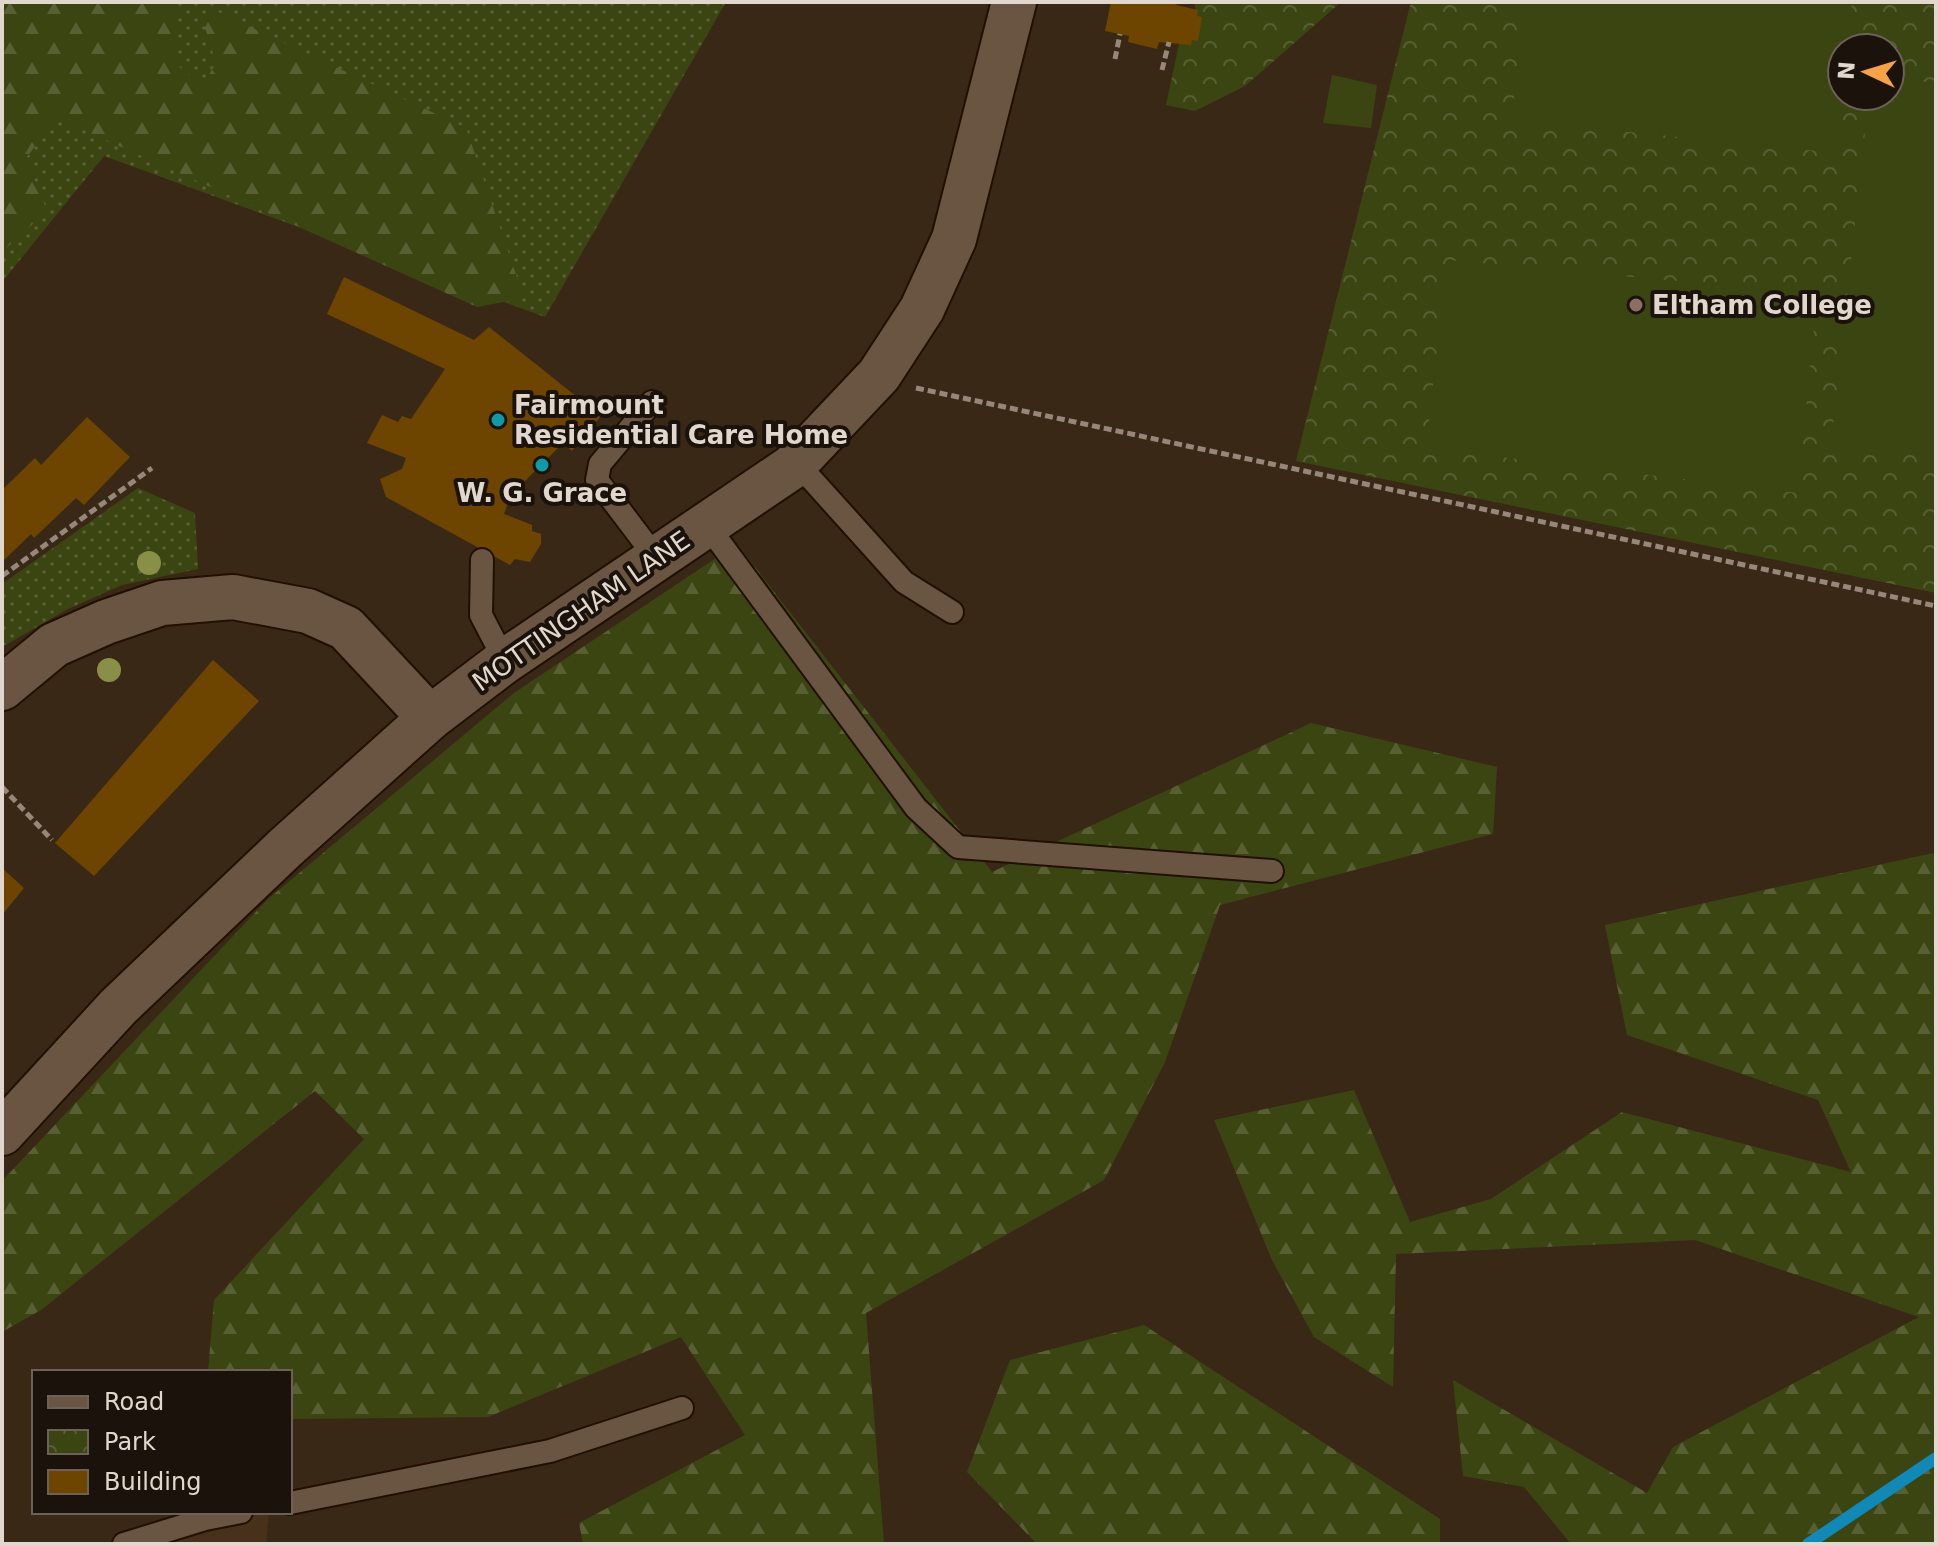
<svg xmlns="http://www.w3.org/2000/svg" width="1938" height="1546" font-family="'DejaVu Sans',sans-serif">
	<style>
		.built { fill: #48311a }
		.grass { fill: url(#grass-dots) }
		.forest { fill: url(#forest-firs) }
		.park { fill: url(#park-crowns); fill-rule: evenodd }
		.garden { fill: #3b4512 }
		.lines { fill: none; stroke-linecap: round; stroke-linejoin: round }
		.stream { stroke: #1189b7; stroke-width: 12 }
		.building { fill: #6e4500 }
		.service-casing { stroke: #211002; stroke-width: 26 }
		.minor-casing { stroke: #211002; stroke-width: 48 }
		.tertiary-casing { stroke: #211002; stroke-width: 48 }
		.path { stroke: #958779; stroke-width: 5; stroke-dasharray: 8 4; stroke-linecap: butt }
		.service { stroke: #695542; stroke-width: 22 }
		.minor { stroke: #695542; stroke-width: 44 }
		.tertiary { stroke: #695542; stroke-width: 44 }
		.tree { fill: #898f46 }
		.education-dot { fill: #8d6e63; stroke: #1b130b; stroke-width: 3 }
		.culture-dot { fill: #0f9aa8; stroke: #1b130b; stroke-width: 3 }
		.labels { text-anchor: middle; dominant-baseline: central; stroke-width: 8; stroke-linejoin: round; paint-order: stroke }
		.poi-label { font-size: 26px; font-weight: bold; fill: #e2d7cc; stroke: #1b130b; text-anchor: start }
		.street-label { font-size: 26px; fill: #e2d7cc; stroke: #1b130b }
	</style>
	<defs>
		<pattern id="grass-dots" width="8" height="8" patternUnits="userSpaceOnUse" patternTransform="scale(2)"><rect width="8" height="8" fill="#3b4512"/><path d="M2 2h.1M6 6h.1" fill="none" stroke="#575f33" stroke-width="1.8" stroke-linecap="round"/></pattern>
		<pattern id="forest-firs" width="22" height="20" patternUnits="userSpaceOnUse" patternTransform="scale(2)"><rect width="22" height="20" fill="#3b4512"/><path d="M5 1l3.5 6h-7zM16 11l3.5 6h-7z" fill="#575f33"/></pattern>
		<pattern id="park-crowns" width="20" height="18" patternUnits="userSpaceOnUse" patternTransform="scale(2)"><rect width="20" height="18" fill="#3b4512"/><path d="M2 6a3 3 0 1 1 6 0M12 15a3 3 0 1 1 6 0" fill="none" stroke="#575f33"/></pattern>
	</defs>
	<rect width="100%" height="100%" fill="#3a2817"/>
	<!-- built -->
	<path class="built" d="M 241,1512 L 269,1512 L 266,1544 L 124,1544 Z"/>
	<!-- grass -->
	<path class="grass" d="M 2,2 L 726,2 L 545,317 L 104,156 L 2,282 Z
		M 138,488 L 195,513 L 198,569 L 122,585 L 68,609 L 2,647 L 2,584 Z"/>
	<!-- forest -->
	<path class="forest" d="M 2,2 L 174,2 L 175,63 L 202,86 L 216,63 L 202,18 L 212,9 L 466,128 L 524,298 L 477,307 L 57,118 L 26,158 L 47,211 L 2,252 Z
		M 737,544 L 992,872 L 1311,723 L 1497,767 L 1493,834 L 1220,905 L 1165,1062 L 1104,1180 L 866,1313 L 884,1544 L 583,1544 L 579,1523 L 745,1435 L 681,1337 L 488,1417 L 290,1419 L 290,1372 L 208,1372 L 214,1300 L 364,1139 L 315,1091 L 41,1310 L 2,1332 L 2,1181 L 267,900 L 514,693 Z
		M 1933,853 L 1936,859 L 1936,1544 L 1571,1544 L 1524,1487 L 1463,1476 L 1453,1380 L 1647,1493 L 1673,1447 L 1919,1317 L 1695,1240 L 1396,1254 L 1393,1387 L 1314,1337 L 1272,1260 L 1214,1120 L 1354,1090 L 1410,1222 L 1491,1199 L 1622,1112 L 1851,1172 L 1818,1100 L 1627,1035 L 1605,925 Z
		M 1144,1325 L 1440,1519 L 1440,1544 L 1037,1544 L 967,1472 L 1010,1360 Z"/>
	<!-- park -->
	<path class="park" d="M 1194,2 L 1341,2 L 1245,86 L 1195,111 L 1166,105 L 1179,44 L 1197,16 Z
		M 1411,2 L 1936,2 L 1936,593 L 1296,461 ZM 1842,48 L 1890,48 L 1890,96 L 1842,96 Z"/>
	<!-- garden -->
	<path class="garden" d="M 1524,2 L 1852,2 L 1847,48 L 1842,48 L 1837,153 L 1512,120 Z
		M 1332,75 L 1377,85 L 1371,128 L 1323,123 Z
		M 1890,78 L 1936,83 L 1936,455 L 1831,444 L 1869,96 L 1890,96 Z
		M 1447,260 L 1817,294 L 1798,493 L 1426,448 Z"/>
	<g class="lines">
		<!-- stream -->
		<path class="stream" d="M 1808,1544 L 1936,1458"/>
	</g>
	<!-- building -->
	<path class="building" d="M 1111,2 L 1177,2 L 1176,5 L 1198,10 L 1197,16 L 1202,17 L 1198,41 L 1192,40 L 1191,45 L 1159,42 L 1157,49 L 1128,42 L 1129,36 L 1105,31 Z
		M 344,277 L 474,340 L 489,327 L 601,416 L 572,451 L 563,443 L 511,495 L 504,514 L 532,525 L 532,531 L 541,534 L 541,544 L 530,562 L 515,559 L 510,565 L 386,497 L 380,479 L 402,469 L 406,458 L 367,443 L 382,415 L 398,422 L 402,416 L 411,419 L 445,369 L 327,314 Z
		M 87,417 L 130,457 L 84,505 L 76,498 L 34,538 L 31,534 L 2,562 L 2,490 L 35,458 L 41,465 Z
		M 213,660 L 259,701 L 94,876 L 55,843 Z
		M 2,868 L 24,888 L 2,915 Z"/>
	<g class="lines">
		<defs>
			<path id="service" d="M 652,402 L 600,464 L 597,480 L 657,559
				M 797,463 L 904,582 L 952,612
				M 707,525 L 916,808 L 958,847 L 1272,871
				M 482,560 L 481,615 L 505,661
				M 290,1503 L 550,1451 L 682,1408
				M 124,1544 L 205,1519 L 241,1512"/>
			<path id="minor" d="M 2,688 L 54,645 L 106,622 L 162,603 L 233,597 L 308,611 L 346,628 L 430,718"/>
			<path id="tertiary" d="M 2,1133 L 118,1007 L 285,848 L 430,718 L 505,661 L 792,467 L 879,375 L 922,309 L 954,239 L 1014,2"/>
		</defs>
		<!-- service casing -->
		<use href="#service" class="service-casing"/>
		<!-- minor casing -->
		<use href="#minor" class="minor-casing"/>
		<!-- tertiary casing -->
		<use href="#tertiary" class="tertiary-casing"/>
		<!-- path -->
		<path class="path" d="M 1115,59 L 1120,34
			M 1162,70 L 1169,42
			M 916,388 L 1936,606
			M 2,576 L 152,468
			M 2,787 L 52,840"/>
		<!-- service -->
		<use href="#service" class="service"/>
		<!-- minor -->
		<use href="#minor" class="minor"/>
		<!-- tertiary -->
		<use href="#tertiary" class="tertiary"/>
	</g>
	<!-- trees -->
	<g class="tree">
		<circle cx="149" cy="563" r="12"/>
		<circle cx="109" cy="670" r="12"/>
	</g>
	<!-- markers -->
	<circle class="education-dot" cx="1636" cy="305" r="8"/>
	<g class="culture-dot">
		<circle cx="498" cy="420" r="8"/>
		<circle cx="542" cy="465" r="8"/>
	</g>
	<g class="labels">
		<!-- poi labels -->
		<g class="poi-label">
			<text x="1652" y="305">Eltham College</text>
			<text x="514" y="405">Fairmount<tspan x="514" dy="30">Residential Care Home</tspan></text>
			<text x="542" y="493" text-anchor="middle">W. G. Grace</text>
		</g>
		<!-- street labels -->
		<g class="street-label">
			<text transform="translate(581 611) rotate(-35)">MOTTINGHAM LANE</text>
		</g>
	</g>
	<!-- border -->
	<rect width="1938" height="1546" fill="none" stroke="#e2d7cc" stroke-width="8"/>
	<!-- legend -->
	<rect x="32" y="1370" width="260" height="144" fill="#1b130b" stroke="#6b6158" stroke-width="2"/>
	<rect x="48" y="1396" width="40" height="12" fill="#695542" stroke="#6b6158" stroke-width="2"/>
	<text x="104" y="1410" font-size="24" fill="#e2d7cc">Road</text>
	<rect x="48" y="1430" width="40" height="24" fill="url(#park-crowns)" stroke="#6b6158" stroke-width="2"/>
	<text x="104" y="1450" font-size="24" fill="#e2d7cc">Park</text>
	<rect x="48" y="1470" width="40" height="24" fill="#6e4500" stroke="#6b6158" stroke-width="2"/>
	<text x="104" y="1490" font-size="24" fill="#e2d7cc">Building</text>
	<!-- north arrow -->
	<g transform="translate(1866 72) rotate(274)"><circle r="38" fill="#1b130b" stroke="#6b6158" stroke-width="2"/>
	<path d="M0-6L14 30L0 20L-14 30Z" fill="#f5a345"/>
	<text y="-12" font-size="22" font-weight="bold" text-anchor="middle" fill="#e2d7cc">N</text>
	</g>
</svg>
